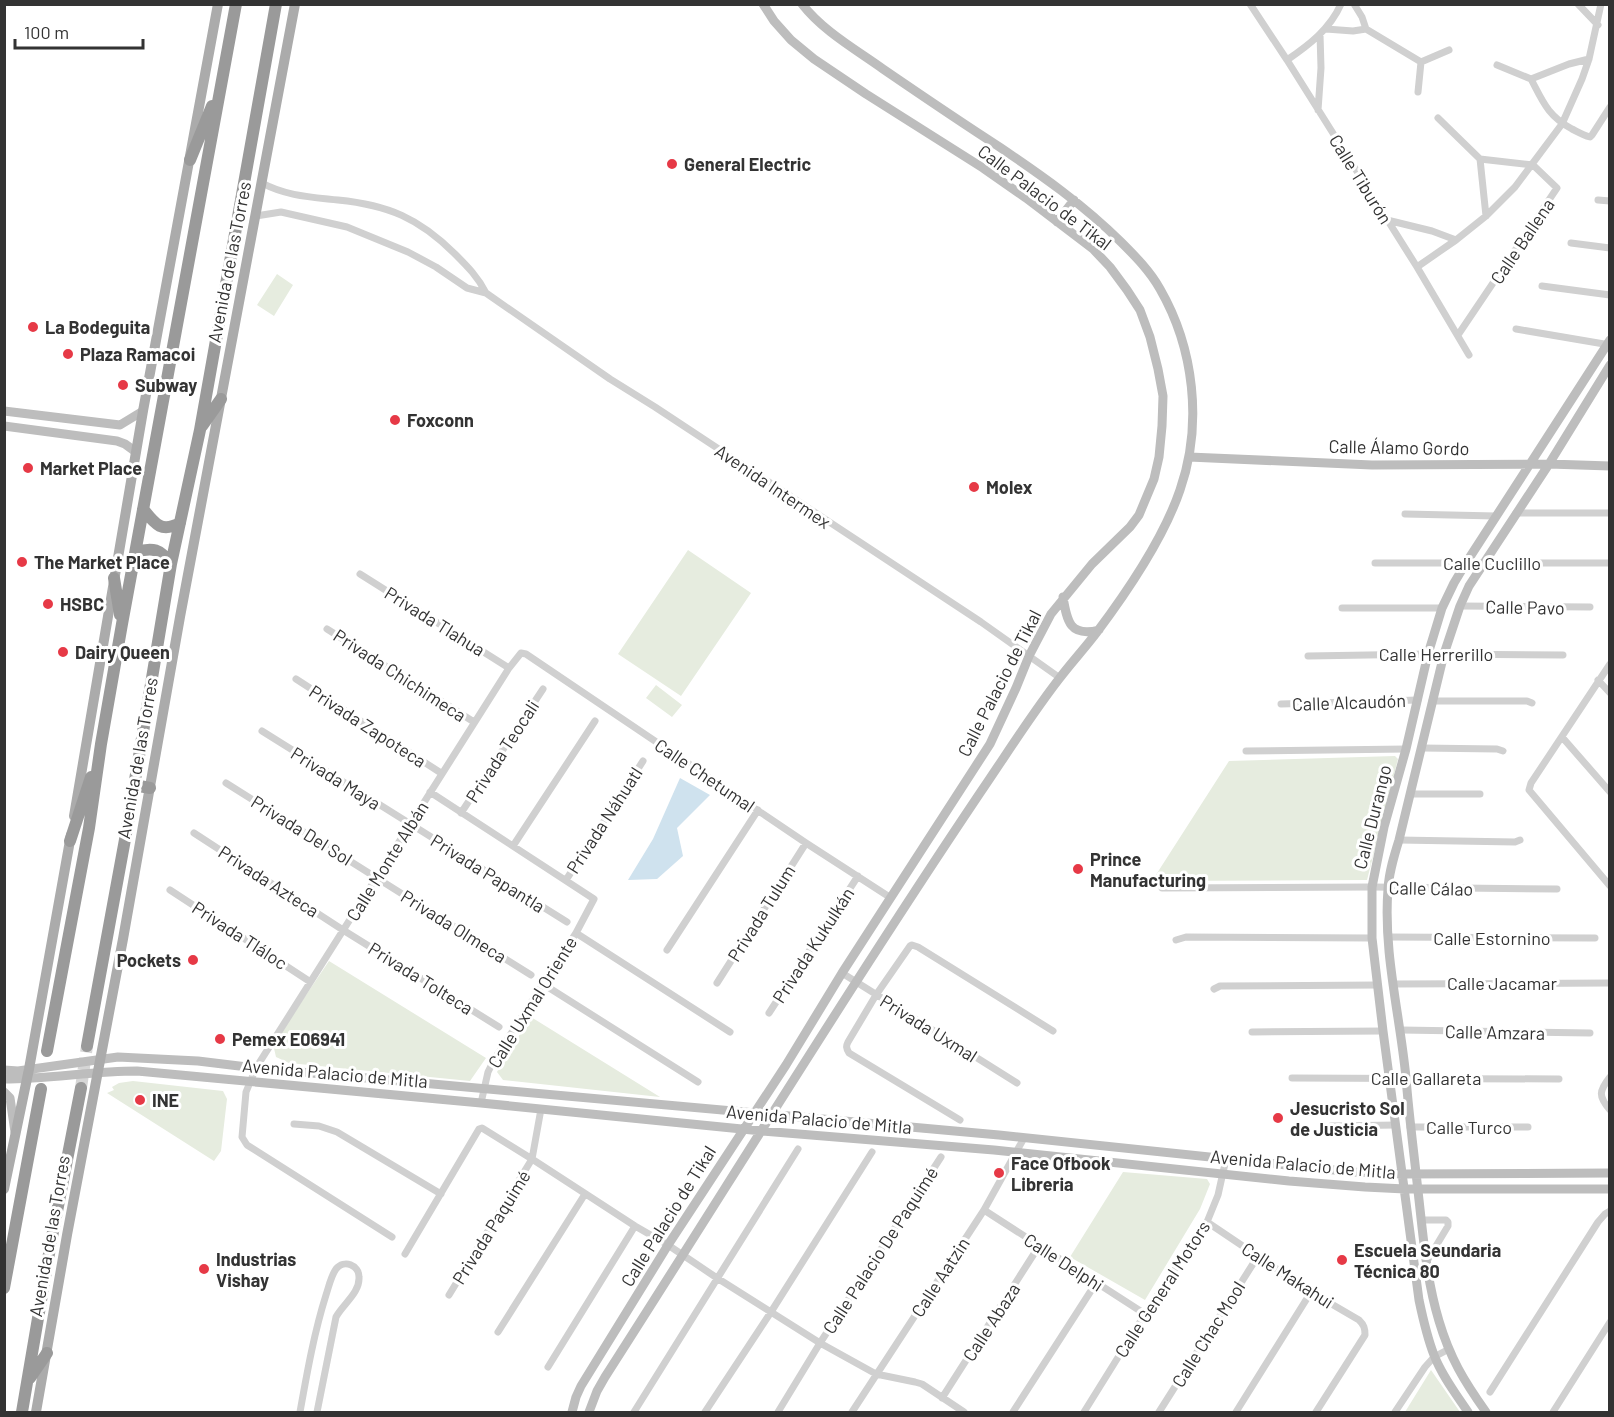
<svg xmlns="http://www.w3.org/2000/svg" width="1614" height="1417" font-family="Barlow,sans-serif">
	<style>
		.green { fill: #e6ecdf }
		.water { fill: #cfe2ee }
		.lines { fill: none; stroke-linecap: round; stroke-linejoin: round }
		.highway-tunnel { stroke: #d6d6d6; stroke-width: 12; stroke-dasharray: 12 6; stroke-linecap: butt }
		.street { stroke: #d0d0d0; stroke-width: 7 }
		.secondary { stroke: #bdbdbd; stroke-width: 9 }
		.primary { stroke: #ababab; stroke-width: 10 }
		.highway { stroke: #9a9a9a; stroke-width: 12 }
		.poi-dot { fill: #e63946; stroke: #fff; stroke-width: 2 }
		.labels { text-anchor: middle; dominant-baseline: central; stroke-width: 6; stroke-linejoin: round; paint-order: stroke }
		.poi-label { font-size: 18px; font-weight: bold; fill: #333; stroke: #fff; text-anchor: start }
		.street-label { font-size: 18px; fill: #333; stroke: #fff }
	</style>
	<rect width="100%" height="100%" fill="#fff"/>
	<!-- green -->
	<path class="green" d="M 277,274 L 293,285 L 274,316 L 257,305 Z
		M 688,550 L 751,593 L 681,696 L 618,654 Z
		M 656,685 L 682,705 L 672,717 L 646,698 Z
		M 1395,756 L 1398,759 L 1367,880 L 1152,881 L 1229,761 Z
		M 329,961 L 486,1058 L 470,1081 L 289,1063 L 276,1057 L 273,1044 Z
		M 531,1017 L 660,1097 L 503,1080 L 497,1072 L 502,1062 Z
		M 133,1081 L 223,1091 L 227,1099 L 221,1151 L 214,1161 L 107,1093 L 114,1090 L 112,1087 L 119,1083 Z
		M 1123,1172 L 1207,1179 L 1210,1184 L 1200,1209 L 1145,1300 L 1070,1257 Z
		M 1431,1370 L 1460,1412 L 1405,1412 Z"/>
	<!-- water -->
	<path class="water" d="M 680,778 L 710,795 L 677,828 L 683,856 L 657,879 L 628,880 L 653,839 Z"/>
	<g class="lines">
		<!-- highway-tunnel -->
		<path class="highway-tunnel" d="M 81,1088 L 87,1046"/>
		<!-- street -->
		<path class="street" d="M 1250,4 L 1287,60 L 1417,267 L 1469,355
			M 1354,4 L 1362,17 L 1366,29 L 1421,62 L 1449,50
			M 1578,4 L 1598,25
			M 1326,29 L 1353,31 L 1366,29
			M 1287,60 C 1309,45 1330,29 1341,4
			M 1497,65 L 1531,79 C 1543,102 1548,116 1572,129 C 1578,132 1583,135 1590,137 L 1592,135 L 1610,107
			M 1531,79 L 1569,64 L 1589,59
			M 1418,92 L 1421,62
			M 1318,110 L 1321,68 L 1320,34
			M 1438,118 L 1480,159 L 1533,165 L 1557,188 L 1458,335
			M 1480,159 L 1486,216
			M 262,183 C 286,196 311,197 338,200 C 388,205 419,218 455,254 C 468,267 478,277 486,293
			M 1598,200 L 1610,201
			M 256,216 L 281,212 L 347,227 L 408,252 L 436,267 L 467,288 L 486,293 L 610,379 L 655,407 L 981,622 L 1060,678
			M 1387,220 L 1432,231 L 1456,240
			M 1571,243 L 1610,248
			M 1417,267 L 1456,240 L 1486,216 L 1515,187 L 1562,124 L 1582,79 L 1589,59 L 1601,4
			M 1542,286 L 1610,295
			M 1516,329 L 1610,345
			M 1516,513 L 1610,513
			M 1405,514 L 1496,516
			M 1375,563 L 1610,563
			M 360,574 L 509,668
			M 1460,606 L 1590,607
			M 1342,608 L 1442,608
			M 327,629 L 474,722
			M 1308,656 L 1428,654 L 1563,655
			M 1610,664 L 1531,783 L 1529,790 L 1610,886
			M 296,679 L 441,773
			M 1598,680 L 1610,693
			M 1432,701 L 1527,701 L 1532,703
			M 1281,704 L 1418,700
			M 262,731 L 567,922
			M 1562,737 L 1610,792
			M 1422,748 L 1497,749 L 1503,751
			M 1246,751 L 1406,749
			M 226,783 L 531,975
			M 430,792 L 594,899 L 576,933 L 494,1060 L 488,1072 L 481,1103
			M 1410,794 L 1480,794
			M 461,813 L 543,689
			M 194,833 L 343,930 L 499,1027
			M 1399,840 L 1515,842 L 1520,840
			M 513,846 L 595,721
			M 566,880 L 643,761
			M 1162,888 L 1372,887 L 1557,889
			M 170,890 L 309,981
			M 576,933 L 730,1032
			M 1388,937 L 1595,938
			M 1176,940 L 1186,937 L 1372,938
			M 667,950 L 758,810
			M 842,973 L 1017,1083
			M 717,983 L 806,843
			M 543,984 L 698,1082
			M 1394,984 L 1610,983
			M 1214,989 L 1220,986 L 1378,985
			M 769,1013 L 858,876
			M 1401,1030 L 1590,1033
			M 1252,1032 L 1383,1031
			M 1610,1077 C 1599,1091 1598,1096 1610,1110
			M 1292,1078 L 1559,1079
			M 960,1120 L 849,1053 C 846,1048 846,1046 848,1042 L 876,995 L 910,946 L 912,945 L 918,947 L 1053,1031
			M 294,1124 L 319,1126 L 337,1132 L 441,1194
			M 1331,1126 L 1396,1125
			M 1410,1127 L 1528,1127
			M 984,1210 L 1145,1314
			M 1421,1220 L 1446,1220 L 1448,1222 L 1448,1226 L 1427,1261
			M 1207,1222 L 1311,1292 L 1359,1320 C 1364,1325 1365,1328 1365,1335 L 1316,1412
			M 392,1237 L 247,1145 L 242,1137 L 246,1092 L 256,1068 L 509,668 L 521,653 L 526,654 L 806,843 L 891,898
			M 405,1254 L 479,1129 L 482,1128 L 532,1159 L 635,1226 L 668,1245 L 717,1278 L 820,1343 L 876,1374 L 915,1382 L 922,1384 L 964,1412
			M 449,1295 L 532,1159 L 541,1109
			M 498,1332 L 585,1194
			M 548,1367 L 635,1226
			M 1490,1392 L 1598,1222 L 1605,1214 L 1610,1211
			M 942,1398 L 1039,1246
			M 300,1412 C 307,1373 314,1333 326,1295 C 329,1286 331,1276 336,1269 C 344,1259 359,1265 359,1277 C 360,1293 343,1304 336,1317 L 317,1412
			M 634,1412 L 798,1149
			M 705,1412 L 771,1312 L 872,1152
			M 778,1412 L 820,1343 L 941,1157
			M 852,1412 L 984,1210 L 1024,1138
			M 1013,1412 L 1096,1283
			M 1084,1412 L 1145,1314 L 1207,1222 L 1218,1195 L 1226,1159
			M 1159,1412 L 1258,1256
			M 1236,1412 L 1311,1292
			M 1395,1412 L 1425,1367 L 1434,1357 L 1449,1349
			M 1553,1412 L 1610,1322"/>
		<!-- secondary -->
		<path class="secondary" d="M 1057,222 L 1074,200
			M 4,411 L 120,425 L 143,411
			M 4,426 L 117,441 L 125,444 L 136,452
			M 1189,457 L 1372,465 L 1549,464 L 1610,466
			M 1063,597 C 1067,622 1070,637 1099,630
			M 4,1070 L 18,1071 L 118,1057 L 198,1061 L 256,1068 L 999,1135 L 1353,1172 L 1402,1174 L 1610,1173
			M 4,1079 C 49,1079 93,1071 137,1071 L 481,1103 L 762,1131 L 994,1150 L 1289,1181 L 1365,1187 L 1405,1189 L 1610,1189
			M 4,1092 L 10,1098 L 15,1132
			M 572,1412 L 576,1397 L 581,1386 L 668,1245 L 786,1065 L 842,973 L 990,744 L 1016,688 L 1029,656 L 1051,614 L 1092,564 L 1130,527 L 1139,515 L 1154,479 L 1159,457 L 1162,426 L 1163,396 L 1158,369 L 1150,337 L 1140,310 L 1127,290 L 1110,267 L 1093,249 L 1026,198 L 983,168 L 866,94 L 814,59 L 791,40 L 774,21 L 763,4
			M 589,1412 L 597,1391 L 605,1377 C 730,1182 851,985 980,793 C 1006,755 1031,715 1059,679 C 1071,663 1085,648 1097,632 C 1127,592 1164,537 1180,490 C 1203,424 1194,348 1160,289 C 1150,271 1135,256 1121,242 C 1084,205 1041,175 998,146 C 959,121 921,95 883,69 C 855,49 823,31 802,4
			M 1468,1412 C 1456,1394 1442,1376 1434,1355 C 1427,1337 1423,1319 1419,1300 L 1383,1031 L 1372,938 L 1372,887 L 1384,827 L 1406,749 L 1428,654 L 1442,608 L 1454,583 L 1466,563 L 1610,340
			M 1486,1412 C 1464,1381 1450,1358 1439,1321 C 1426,1278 1423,1234 1418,1191 C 1414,1153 1409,1116 1406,1078 C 1400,1015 1383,952 1388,889 C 1389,872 1394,856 1399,840 L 1444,654 L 1460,606 L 1469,586 L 1549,464 L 1610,365"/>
		<!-- primary -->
		<path class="primary" d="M 74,816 L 143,411 L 218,4
			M 4,1189 L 29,1069 L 71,835
			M 36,1412 L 67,1235 L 123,939 L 180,617 L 295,4"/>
		<!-- highway -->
		<path class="highway" d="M 190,160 L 212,106
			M 202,426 L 221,399
			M 143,509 C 155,524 161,533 180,523
			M 136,552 C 153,547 160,549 171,564
			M 114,578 L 120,615
			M 134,785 L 150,788
			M 70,841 L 91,777
			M 87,1046 L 126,834 L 171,564 L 200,430 L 276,4
			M 47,1051 L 89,828 L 101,744 L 122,624 L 236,4
			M 4,1288 L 41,1089
			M 30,1378 L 47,1353
			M 22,1412 L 51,1242 L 81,1088"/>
	</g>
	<!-- markers -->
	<g class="poi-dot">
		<circle cx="672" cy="164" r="6"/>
		<circle cx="33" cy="327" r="6"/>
		<circle cx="68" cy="354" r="6"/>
		<circle cx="123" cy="385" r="6"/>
		<circle cx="395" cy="420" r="6"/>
		<circle cx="28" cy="468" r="6"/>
		<circle cx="974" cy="487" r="6"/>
		<circle cx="22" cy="562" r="6"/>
		<circle cx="48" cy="604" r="6"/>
		<circle cx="63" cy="652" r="6"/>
		<circle cx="1078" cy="869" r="6"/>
		<circle cx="193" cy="960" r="6"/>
		<circle cx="220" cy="1039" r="6"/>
		<circle cx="140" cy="1100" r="6"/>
		<circle cx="1278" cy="1118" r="6"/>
		<circle cx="999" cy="1173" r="6"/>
		<circle cx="1342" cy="1260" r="6"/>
		<circle cx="204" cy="1269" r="6"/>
	</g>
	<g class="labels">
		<!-- poi labels -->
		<g class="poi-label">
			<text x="684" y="164">General Electric</text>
			<text x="45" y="327">La Bodeguita</text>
			<text x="80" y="354">Plaza Ramacoi</text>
			<text x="135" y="385">Subway</text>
			<text x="407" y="420">Foxconn</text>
			<text x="40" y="468">Market Place</text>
			<text x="986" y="487">Molex</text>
			<text x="34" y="562">The Market Place</text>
			<text x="60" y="604">HSBC</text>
			<text x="75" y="652">Dairy Queen</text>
			<text x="1090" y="859">Prince<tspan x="1090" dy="21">Manufacturing</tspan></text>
			<text x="181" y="960" text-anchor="end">Pockets</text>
			<text x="232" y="1039">Pemex E06941</text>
			<text x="152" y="1100">INE</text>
			<text x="1290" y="1108">Jesucristo Sol<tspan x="1290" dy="21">de Justicia</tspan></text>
			<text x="1011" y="1163">Face Ofbook<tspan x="1011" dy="21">Libreria</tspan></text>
			<text x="1354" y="1250">Escuela Seundaria<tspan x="1354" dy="21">Técnica 80</tspan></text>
			<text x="216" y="1259">Industrias<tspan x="216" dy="21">Vishay</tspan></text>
		</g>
		<!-- street labels -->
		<g class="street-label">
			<text transform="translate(1361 179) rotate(58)">Calle Tiburón</text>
			<text transform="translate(1045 197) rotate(37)">Calle Palacio de Tikal</text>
			<text transform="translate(1522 241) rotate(-56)">Calle Ballena</text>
			<text transform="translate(229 262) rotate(-79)">Avenida de las Torres</text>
			<text transform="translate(1399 447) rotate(1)">Calle Álamo Gordo</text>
			<text transform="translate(773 486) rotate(34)">Avenida Intermex</text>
			<text x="1492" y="563">Calle Cuclillo</text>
			<text transform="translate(1525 607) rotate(1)">Calle Pavo</text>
			<text transform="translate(435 621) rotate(32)">Privada Tlahua</text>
			<text x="1436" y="654">Calle Herrerillo</text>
			<text transform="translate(400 675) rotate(33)">Privada Chichimeca</text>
			<text transform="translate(999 683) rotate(-63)">Calle Palacio de Tikal</text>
			<text transform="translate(1349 702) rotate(-2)">Calle Alcaudón</text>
			<text transform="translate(368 726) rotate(33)">Privada Zapoteca</text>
			<text transform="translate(502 751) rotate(-57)">Privada Teocali</text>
			<text transform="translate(137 758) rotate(-80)">Avenida de las Torres</text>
			<text transform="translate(705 775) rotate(34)">Calle Chetumal</text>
			<text transform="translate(336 778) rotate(32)">Privada Maya</text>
			<text transform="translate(1372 817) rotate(-76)">Calle Durango</text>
			<text transform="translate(604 820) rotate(-57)">Privada Náhuatl</text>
			<text transform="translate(302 830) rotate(32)">Privada Del Sol</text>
			<text transform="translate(387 861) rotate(-58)">Calle Monte Albán</text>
			<text transform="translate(488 873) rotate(32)">Privada Papantla</text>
			<text transform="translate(269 881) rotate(33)">Privada Azteca</text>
			<text transform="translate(1431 888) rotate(1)">Calle Cálao</text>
			<text transform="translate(761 913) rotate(-58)">Privada Tulum</text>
			<text transform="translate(454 926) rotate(32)">Privada Olmeca</text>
			<text transform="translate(240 935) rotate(33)">Privada Tláloc</text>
			<text x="1492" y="938">Calle Estornino</text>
			<text transform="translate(813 945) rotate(-57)">Privada Kukulkán</text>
			<text transform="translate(421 978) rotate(32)">Privada Tolteca</text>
			<text x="1502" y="983">Calle Jacamar</text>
			<text transform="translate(532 1002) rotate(-58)">Calle Uxmal Oriente</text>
			<text transform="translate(929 1028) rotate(32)">Privada Uxmal</text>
			<text transform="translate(1495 1032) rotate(1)">Calle Amzara</text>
			<text transform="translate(335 1073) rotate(5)">Avenida Palacio de Mitla</text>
			<text x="1426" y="1078">Calle Gallareta</text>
			<text transform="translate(819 1119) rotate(5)">Avenida Palacio de Mitla</text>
			<text x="1469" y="1127">Calle Turco</text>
			<text transform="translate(1303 1164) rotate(5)">Avenida Palacio de Mitla</text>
			<text transform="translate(668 1216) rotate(-58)">Calle Palacio de Tikal</text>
			<text transform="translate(491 1227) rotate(-58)">Privada Paquimé</text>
			<text transform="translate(49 1236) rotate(-80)">Avenida de las Torres</text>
			<text transform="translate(880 1250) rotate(-57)">Calle Palacio De Paquimé</text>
			<text transform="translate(1064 1262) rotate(33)">Calle Delphi</text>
			<text transform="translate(1288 1275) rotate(33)">Calle Makahui</text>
			<text transform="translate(940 1277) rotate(-57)">Calle Aatzin</text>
			<text transform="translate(1162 1289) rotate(-57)">Calle General Motors</text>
			<text transform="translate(991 1322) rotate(-57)">Calle Abaza</text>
			<text transform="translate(1208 1334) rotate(-58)">Calle Chac Mool</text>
		</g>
	</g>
	<!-- border -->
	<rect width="1614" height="1417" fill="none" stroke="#333333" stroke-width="12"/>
	<!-- scale -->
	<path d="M15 39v9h128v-9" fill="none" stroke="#333333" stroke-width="3"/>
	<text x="24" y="39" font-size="18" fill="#333333" stroke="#ffffff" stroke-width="4.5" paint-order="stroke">100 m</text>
</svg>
